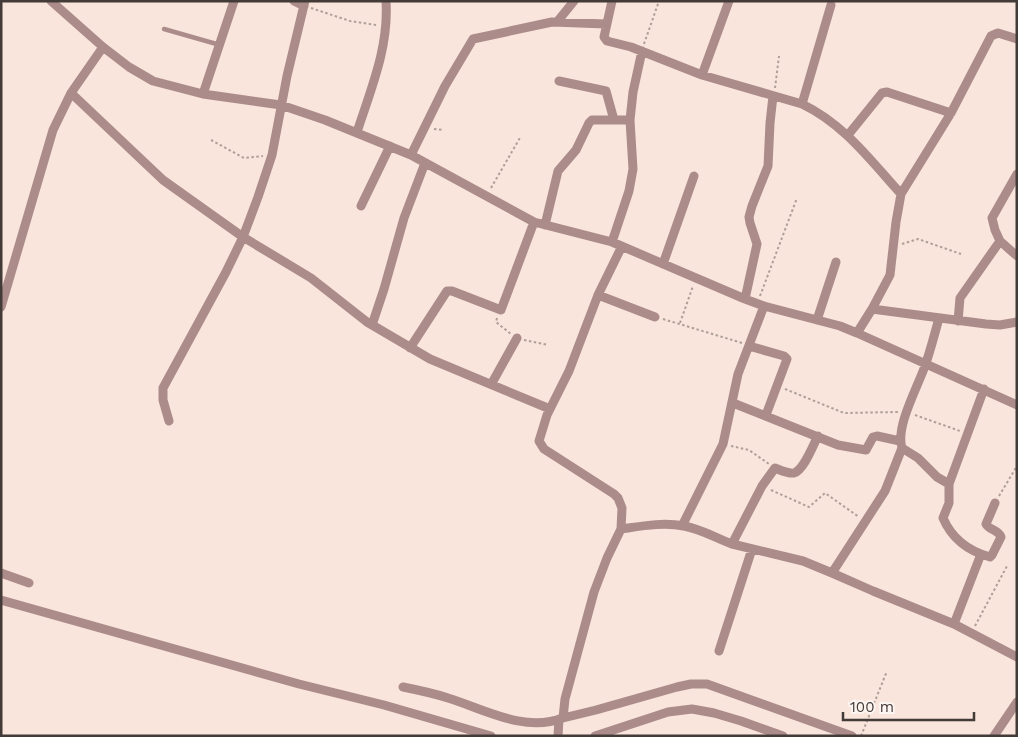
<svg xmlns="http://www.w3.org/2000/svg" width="1018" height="737" font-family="'Work Sans',sans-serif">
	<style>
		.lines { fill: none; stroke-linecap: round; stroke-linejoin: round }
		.path { stroke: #ae9f98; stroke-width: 2; stroke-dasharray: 2.5 2.5; stroke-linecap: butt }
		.lane { stroke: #ac8c8a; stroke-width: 4.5 }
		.street { stroke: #ac8c8a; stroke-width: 9 }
	</style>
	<rect width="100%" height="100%" fill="#f9e5db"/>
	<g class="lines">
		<!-- path -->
		<path class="path" d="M 311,8 L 350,21 L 376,25
			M 644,44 L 659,1
			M 775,88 L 779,56
			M 434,129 L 444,130
			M 211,140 L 244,158 L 263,156
			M 491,188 L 521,136
			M 902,244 L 918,239 L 961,254
			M 760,296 L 797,198
			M 497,318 L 496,322 L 511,334
			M 663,319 L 742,343
			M 680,323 L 693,286
			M 524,340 L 548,345
			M 785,389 L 844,413 L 898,412
			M 915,415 L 960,431
			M 731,446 L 749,450 L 769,464
			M 771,490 L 809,507 L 825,493 L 859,517
			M 999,496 L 1017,466
			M 975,626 L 1007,566
			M 861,736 L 887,671"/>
		<!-- lane -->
		<path class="lane" d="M 164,29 L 220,45"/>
		<!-- street -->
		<path class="street" d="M 51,1 L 103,47 L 129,67 L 153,81 L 203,94 L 281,105 L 325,120 L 411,155 L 534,222 L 612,242 L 745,299 L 764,306 L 840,326 L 857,333 L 1017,405
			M 294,1 L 304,6
			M 612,1 L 604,37 L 607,41 L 631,47 L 702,75 L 729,1
			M 557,22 L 574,1
			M 1017,39 L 998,33 L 991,36 L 951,113 L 901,194 L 896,222 L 890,275 L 872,309 L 986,324 L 1000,325 L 1017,322
			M 702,75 L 802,104 C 844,124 871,161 901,194
			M 559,81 L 606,91 L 614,120
			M 71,93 L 163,180 L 243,237 L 311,278 L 367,322 L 430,359 L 550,409
			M 203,94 L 234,1
			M 802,104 L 831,5
			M 357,132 C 371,89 389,47 386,1
			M 848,135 L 882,93 L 887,92 L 951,113
			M 411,155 L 445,86 L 473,39 L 552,22 L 606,24
			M 361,206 L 390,146
			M 545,225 L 558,171 L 576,150 L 589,123 L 592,120 L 630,120
			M 1000,241 L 1017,256
			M 612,242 L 629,191 L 633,169 L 630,120 L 633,92 L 642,51
			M 622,246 L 598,295 L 655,317
			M 663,264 L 694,176
			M 598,295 L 569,371 L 547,415 L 539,441 L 544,449 L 614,494 L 618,498 L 622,508 L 621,529 L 607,558 L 594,592 L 565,699 L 563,718 L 596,710 L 677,687 L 691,684 L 707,684 L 852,736
			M 745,299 L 757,244 L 750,223 L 749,217 L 752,206 L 768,166 L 770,123 L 773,96
			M 1,307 L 53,130 L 71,93 L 103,47
			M 817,320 L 836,262
			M 958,321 L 960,298 L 1000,241 L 995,230 L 992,218 L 1017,174
			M 372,325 L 384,289 L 404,218 L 425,163
			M 857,333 L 872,309
			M 749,346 L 784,356 L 787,359 L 766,415
			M 410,348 L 447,291 L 452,291 L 501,310 L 534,222
			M 492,383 L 517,338
			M 733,403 L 838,445 L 866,450 L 873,437 L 877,436 L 900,441
			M 169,421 L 163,400 L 163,388 L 226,272 L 243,237 L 258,197 L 272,155 L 287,76 L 305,1
			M 818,436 C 813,445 804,470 794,473 C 788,474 780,470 775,468 L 762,486 L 732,544 L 803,561 L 832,573 L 873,591 L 954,624 L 1017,657
			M 902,448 L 918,458 L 937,477 L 949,484 L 984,389
			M 949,484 L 949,503 L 943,518 C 952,539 968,551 990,557 L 992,555 L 1001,537 C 999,530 989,530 986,524 L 995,503
			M 682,526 L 723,444 L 738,374 L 764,306
			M 621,529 C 642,526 663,522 684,526 C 701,529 716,538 732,544
			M 1,573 L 29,583
			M 832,573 L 885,491 L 902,448 C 895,426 919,385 926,363 C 931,348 935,333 939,318
			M 1,600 L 299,684 L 384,705 L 491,736
			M 954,624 L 981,554
			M 719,651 L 752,549
			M 403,687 C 418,690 433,693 448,698 C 484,709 524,733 563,718
			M 558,736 L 559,719
			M 595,736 L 668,712 L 692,709 L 714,713 L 741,721 L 783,736
			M 994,736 L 1017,702"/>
	</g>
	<!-- border -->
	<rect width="1018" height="737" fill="none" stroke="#433b37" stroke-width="5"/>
	<!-- scale -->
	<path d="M843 712v8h131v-8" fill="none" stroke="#433b37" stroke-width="2.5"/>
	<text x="850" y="712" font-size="15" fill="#433b37" stroke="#fdf5f1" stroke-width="4" paint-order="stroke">100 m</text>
</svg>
